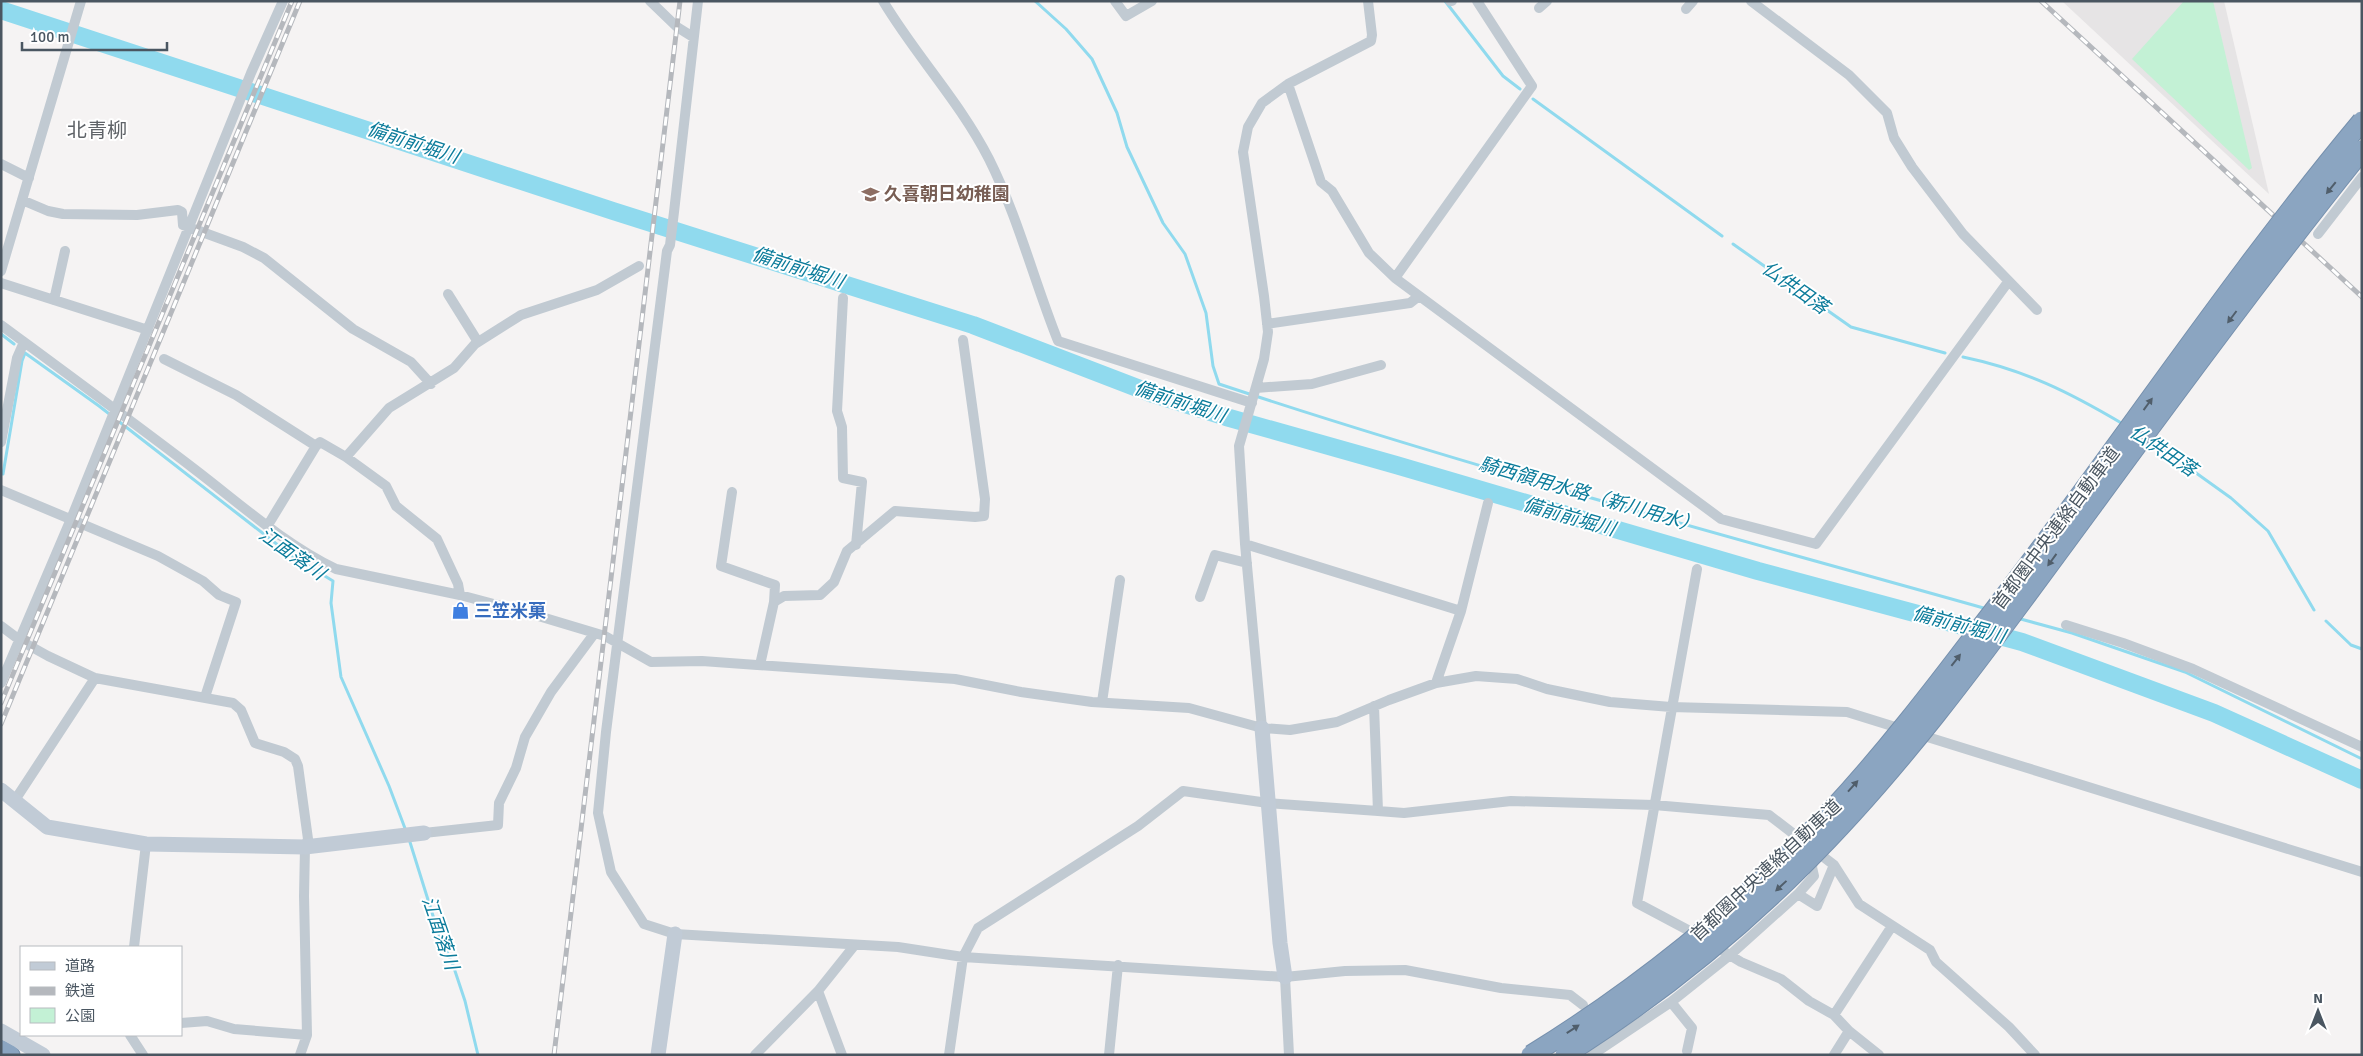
<svg xmlns="http://www.w3.org/2000/svg" width="2363" height="1056" font-family="Signika,'Noto Sans JP',sans-serif">
	<style>
		.education { fill: #e6e4e5 }
		.green { fill: #c3f1d5 }
		.lines { fill: none; stroke-linecap: round; stroke-linejoin: round }
		.stream { stroke: #90daee; stroke-width: 3 }
		.river { stroke: #90daee; stroke-width: 18 }
		.highway-casing { stroke: #7690ad; stroke-width: 21 }
		.street { stroke: #c1cad2; stroke-width: 10 }
		.secondary { stroke: #c1cbd6; stroke-width: 15 }
		.highway { stroke: #8ba5c1; stroke-width: 19 }
		.rail-casing { stroke: #b5b8bd; stroke-width: 5 }
		.rail { stroke: #fff; stroke-width: 3; stroke-dasharray: 9; stroke-linecap: butt }
		.highway-bridge-casing { stroke: #7690ad; stroke-width: 21; stroke-linecap: butt }
		.highway-bridge { stroke: #8ba5c1; stroke-width: 19 }
		.oneway { fill: #505e6b }
		.labels { text-anchor: middle; dominant-baseline: central; stroke-width: 4; stroke-linejoin: round; paint-order: stroke }
		.education-label { font-size: 18px; font-weight: bold; fill: #785e54; stroke: #fff; text-anchor: start }
		.street-label { font-size: 18px; fill: #4a5661; stroke: #fff }
		.shop-label { font-size: 18px; font-weight: bold; fill: #366cbe; stroke: #fff; text-anchor: start }
		.water-label { font-size: 19px; font-style: italic; fill: #0c7c9b; stroke: #fff }
		.quarter-label { font-size: 20px; fill: #5f6368; stroke: #fff }
	</style>
	<rect width="100%" height="100%" fill="#f5f3f3"/>
	<!-- education -->
	<path class="education" d="M 2062,1 L 2224,1 L 2269,194 Z"/>
	<!-- green -->
	<path class="green" d="M 2184,1 L 2213,1 L 2252,168 L 2249,170 L 2132,59 Z"/>
	<g class="lines">
		<!-- stream -->
		<path class="stream" d="M 1035,1 L 1066,29 L 1092,59 L 1117,113 L 1127,147 L 1163,223 L 1185,254 L 1206,313 L 1213,366 L 1219,384 C 1472,468 1731,537 1987,609
			M 1445,1 L 1503,76 L 1520,89
			M 1533,99 L 1722,236
			M 1733,244 L 1851,327 L 1945,353
			M 1,334 L 14,344
			M 1963,357 C 2025,370 2069,392 2123,424
			M 2150,440 L 2231,498 L 2268,531 L 2314,610
			M 3,474 L 22,361 L 25,353 L 99,406 L 292,556 L 333,581 L 331,603 L 341,677 L 389,786 L 406,831
			M 2017,618 L 2072,633 L 2185,672 L 2362,759
			M 2326,621 L 2351,645 L 2362,649
			M 409,839 L 439,935 L 453,965 L 465,1001 L 478,1055"/>
		<!-- river -->
		<path class="river" d="M 1,10 L 613,211 L 973,325 L 1153,394 L 1226,417 L 1396,465 L 1758,571 L 2022,642 L 2214,713 L 2362,780"/>
		<defs>
			<path id="highway" d="M 1,1050 L 10,1055"/>
		</defs>
		<!-- highway casing -->
		<use href="#highway" class="highway-casing"/>
		<!-- street -->
		<path class="street" d="M 650,1 L 677,27 L 693,37
			M 698,1 L 674,212 L 670,245 L 667,251 L 606,732 L 598,813 L 611,872 L 644,924 L 675,934 L 898,947 L 963,957 L 1285,977 L 1345,971 L 1405,970 L 1501,988 L 1570,995 L 1583,1005
			M 883,1 C 916,56 960,102 989,159 C 1018,217 1034,281 1058,341 L 1252,403
			M 1115,1 L 1126,16 L 1152,1
			M 1450,1 L 1452,1
			M 1751,1 L 1849,75 L 1887,113 L 1894,138 L 1912,167 L 1963,234 L 2037,310
			M 1539,8 L 1547,1
			M 1686,9 L 1693,1
			M 1288,84 L 1321,182 L 1332,191 L 1369,253 L 1395,278 L 1532,86 L 1477,1
			M 1,164 L 29,178
			M 22,200 L 48,211 L 63,214 L 137,215 L 178,210 L 182,212 L 183,225 L 243,247 L 264,258 L 353,329 L 411,362 L 431,384
			M 2318,234 L 2362,177
			M 1,271 L 81,1
			M 1395,278 L 1721,519 L 1816,544 L 2008,282
			M 1,283 L 148,330
			M 448,294 L 478,342
			M 843,298 L 837,411 L 842,427 L 843,478 L 862,482 L 856,545
			M 54,300 L 65,251
			M 1267,324 L 1410,303 L 1419,296
			M 1,325 C 66,373 130,420 193,468 C 239,503 284,544 336,569 L 460,595 L 535,615 L 605,636 L 651,662 L 702,661 L 955,679 L 1021,692 L 1092,702 L 1189,708 L 1262,728 L 1290,730 L 1337,722 L 1389,700 L 1436,683 L 1476,676 L 1517,679 L 1547,689 L 1610,702 L 1671,707 L 1847,712 L 2362,872
			M 164,359 L 236,395 L 316,446 L 320,442 L 346,457 L 386,486 L 396,506 L 437,539 L 458,584 L 460,595
			M 1256,388 L 1312,384 L 1381,365
			M 1,442 L 17,358 L 24,342
			M 346,457 L 389,408 L 454,368 L 475,344 L 521,315 L 597,290 L 639,266
			M 1,490 L 158,556 L 203,581 L 219,595 L 236,602 L 205,697
			M 732,492 L 721,566 L 775,585 L 774,602
			M 268,525 L 316,446
			M 1245,544 L 1461,611
			M 1697,569 L 1637,903 L 1701,937
			M 1200,597 L 1215,555 L 1247,563
			M 2066,625 L 2123,643 L 2193,669 L 2362,747
			M 1,626 L 21,641 L 48,656 L 95,678 L 233,703 L 241,710 L 255,743 L 284,752 L 295,759 L 298,766 L 308,839 L 305,847 L 304,896 L 307,1035 L 234,1029 L 207,1021 L 181,1023
			M 760,665 L 774,602 L 784,596 L 820,595 L 834,582 L 847,551 L 895,511 L 975,517 L 984,516 L 985,499 L 963,340
			M 1,683 L 71,519 L 251,73 L 283,1
			M 1436,683 L 1461,611 L 1488,503
			M 1102,702 L 1120,580
			M 1262,728 L 1245,544 L 1239,446 L 1264,359 L 1268,332 L 1264,296 L 1243,152 L 1248,127 L 1262,103 L 1288,84 L 1371,41 L 1372,35 L 1368,1
			M 15,800 L 95,678
			M 1378,811 L 1404,813 L 1511,801 L 1654,805 L 1769,815 L 1834,865 L 1859,904 L 1930,950 L 1936,962 L 2009,1027 L 2035,1055
			M 424,833 L 498,825 L 499,803 L 516,768 L 525,737 L 551,692 L 594,634
			M 1814,856 L 1812,867 L 1814,876 L 1798,894 L 1817,906 L 1834,865
			M 1713,945 L 1741,962 L 1781,979 L 1809,1001 L 1834,1015 L 1849,1031 L 1879,1055
			M 134,947 L 146,844
			M 1285,977 L 1289,1055
			M 818,991 L 842,1055
			M 1671,1002 L 1692,1028 L 1687,1051
			M 1834,1015 L 1892,926
			M 130,1035 L 143,1055
			M 300,1055 L 307,1035
			M 755,1055 L 818,991 L 854,946
			M 949,1055 L 963,957 L 978,928 L 1138,826 L 1183,791 L 1268,803 L 1378,811 L 1374,706
			M 1109,1055 L 1118,965
			M 1592,1055 L 1671,1002 L 1730,955 L 1798,894
			M 1834,1055 L 1849,1031"/>
		<!-- secondary -->
		<path class="secondary" d="M 1262,728 L 1280,943 L 1285,977
			M 1,790 L 47,827 L 146,844 L 305,847 L 424,833
			M 1,1031 L 43,1055
			M 658,1055 L 675,934"/>
		<!-- highway -->
		<use href="#highway" class="highway"/>
		<defs>
			<path id="rail" d="M 2041,1 L 2362,297
				M 1,703 L 292,1
				M 1,724 L 300,1
				M 554,1055 L 680,1"/>
		</defs>
		<!-- rail casing -->
		<use href="#rail" class="rail-casing"/>
		<!-- rail -->
		<use href="#rail" class="rail"/>
		<defs>
			<path id="highway-bridge" d="M 1531,1055 C 1641,987 1741,906 1830,812 C 1883,755 1931,693 1978,631 C 2109,463 2226,284 2362,121
				M 1565,1055 C 1650,1001 1732,936 1803,865 C 1912,757 2002,628 2093,505 C 2181,385 2269,266 2362,150"/>
		</defs>
		<!-- highway-bridge casing -->
		<use href="#highway-bridge" class="highway-bridge-casing"/>
		<!-- highway-bridge -->
		<use href="#highway-bridge" class="highway-bridge"/>
	</g>
	<!-- one-way arrows -->
	<defs><path id="oneway-solid" d="M-6-.8H1V-3.2L6.5 0L1 3.2V.8H-6Z" transform="scale(1.25)"/></defs>
	<g class="oneway">
		<use href="#oneway-solid" transform="translate(2331 188) rotate(129)"/>
		<use href="#oneway-solid" transform="translate(2232 317) rotate(127)"/>
		<use href="#oneway-solid" transform="translate(2148 404) rotate(-54)"/>
		<use href="#oneway-solid" transform="translate(2052 560) rotate(126)"/>
		<use href="#oneway-solid" transform="translate(1956 660) rotate(-52)"/>
		<use href="#oneway-solid" transform="translate(1853 786) rotate(-48)"/>
		<use href="#oneway-solid" transform="translate(1781 886) rotate(137)"/>
		<use href="#oneway-solid" transform="translate(1573 1029) rotate(-33)"/>
	</g>
	<!-- icons -->
	<defs>
		<symbol id="school-bare" viewBox="-9 -9 18 18"><path d="M0-5L7-2L0 1L-7-2ZM-4 1L0 2.5L4 1V4Q0 6-4 4Z" fill="#8d6e63" stroke="#fff" stroke-width="2.5" paint-order="stroke"/></symbol>
		<symbol id="shop-bare" viewBox="-9 -9 18 18"><path d="M-5-2.5h2.3a2.7 3.5 0 0 1 5.4 0H5L5.5 6h-11ZM-1.5-2.5h3a1.5 2.3 0 0 0-3 0Z" fill="#3f7fe0" stroke="#fff" stroke-width="2.5" paint-order="stroke"/></symbol>
	</defs>
	<g fill-rule="evenodd">
		<use href="#school-bare" x="858" y="182" width="25" height="25"/>
		<use href="#shop-bare" x="448" y="598" width="25" height="25"/>
	</g>
	<g class="labels">
		<!-- education labels -->
		<g class="education-label">
			<text x="884" y="194">久喜朝日幼稚園</text>
		</g>
		<!-- street labels -->
		<g class="street-label">
			<text transform="translate(2056 528) rotate(-53)">首都圏中央連絡自動車道</text>
			<text transform="translate(1766 870) rotate(-43)">首都圏中央連絡自動車道</text>
		</g>
		<!-- shop labels -->
		<g class="shop-label">
			<text x="474" y="611">三笠米菓</text>
		</g>
		<!-- water labels -->
		<g class="water-label">
			<text transform="translate(413 143) rotate(18)">備前前堀川</text>
			<text transform="translate(798 268) rotate(18)">備前前堀川</text>
			<text transform="translate(1795 288) rotate(35)">仏供田落</text>
			<text transform="translate(1180 402) rotate(18)">備前前堀川</text>
			<text transform="translate(2163 451) rotate(34)">仏供田落</text>
			<text transform="translate(1589 495) rotate(16)">騎西領用水路（新川用水）</text>
			<text transform="translate(1569 517) rotate(16)">備前前堀川</text>
			<text transform="translate(292 554) rotate(35)">江面落川</text>
			<text transform="translate(1959 625) rotate(15)">備前前堀川</text>
			<text transform="translate(440 933) rotate(71)">江面落川</text>
		</g>
		<!-- quarter labels -->
		<g class="quarter-label">
			<text x="97" y="130">北青柳</text>
		</g>
	</g>
	<!-- border -->
	<rect width="2363" height="1056" fill="none" stroke="#4a5661" stroke-width="5"/>
	<!-- legend -->
	<rect x="20" y="946" width="162" height="90" fill="#ffffff" stroke="#b7bbc0"/>
	<rect x="30" y="962" width="25" height="8" fill="#c1cbd6" stroke="#b7bbc0"/>
	<text x="65" y="971" font-size="15" fill="#4a5661">道路</text>
	<rect x="30" y="987" width="25" height="8" fill="#b5b8bd" stroke="#b7bbc0"/>
	<text x="65" y="996" font-size="15" fill="#4a5661">鉄道</text>
	<rect x="30" y="1008" width="25" height="15" fill="#c3f1d5" stroke="#b7bbc0"/>
	<text x="65" y="1021" font-size="15" fill="#4a5661">公園</text>
	<!-- north arrow -->
	<g transform="translate(2318 1011)" stroke="#ffffff" stroke-width="4" paint-order="stroke">
	<path d="M0-4L9 19L0 12L-9 19Z" fill="#4a5661"/>
	<text y="-8" font-size="14" font-weight="bold" text-anchor="middle" fill="#4a5661">N</text>
	</g>
	<!-- scale -->
	<path d="M22 42v8h145v-8" fill="none" stroke="#4a5661" stroke-width="2.5"/>
	<text x="30" y="42" font-size="15" fill="#4a5661" stroke="#ffffff" stroke-width="4" paint-order="stroke">100 m</text>
</svg>
